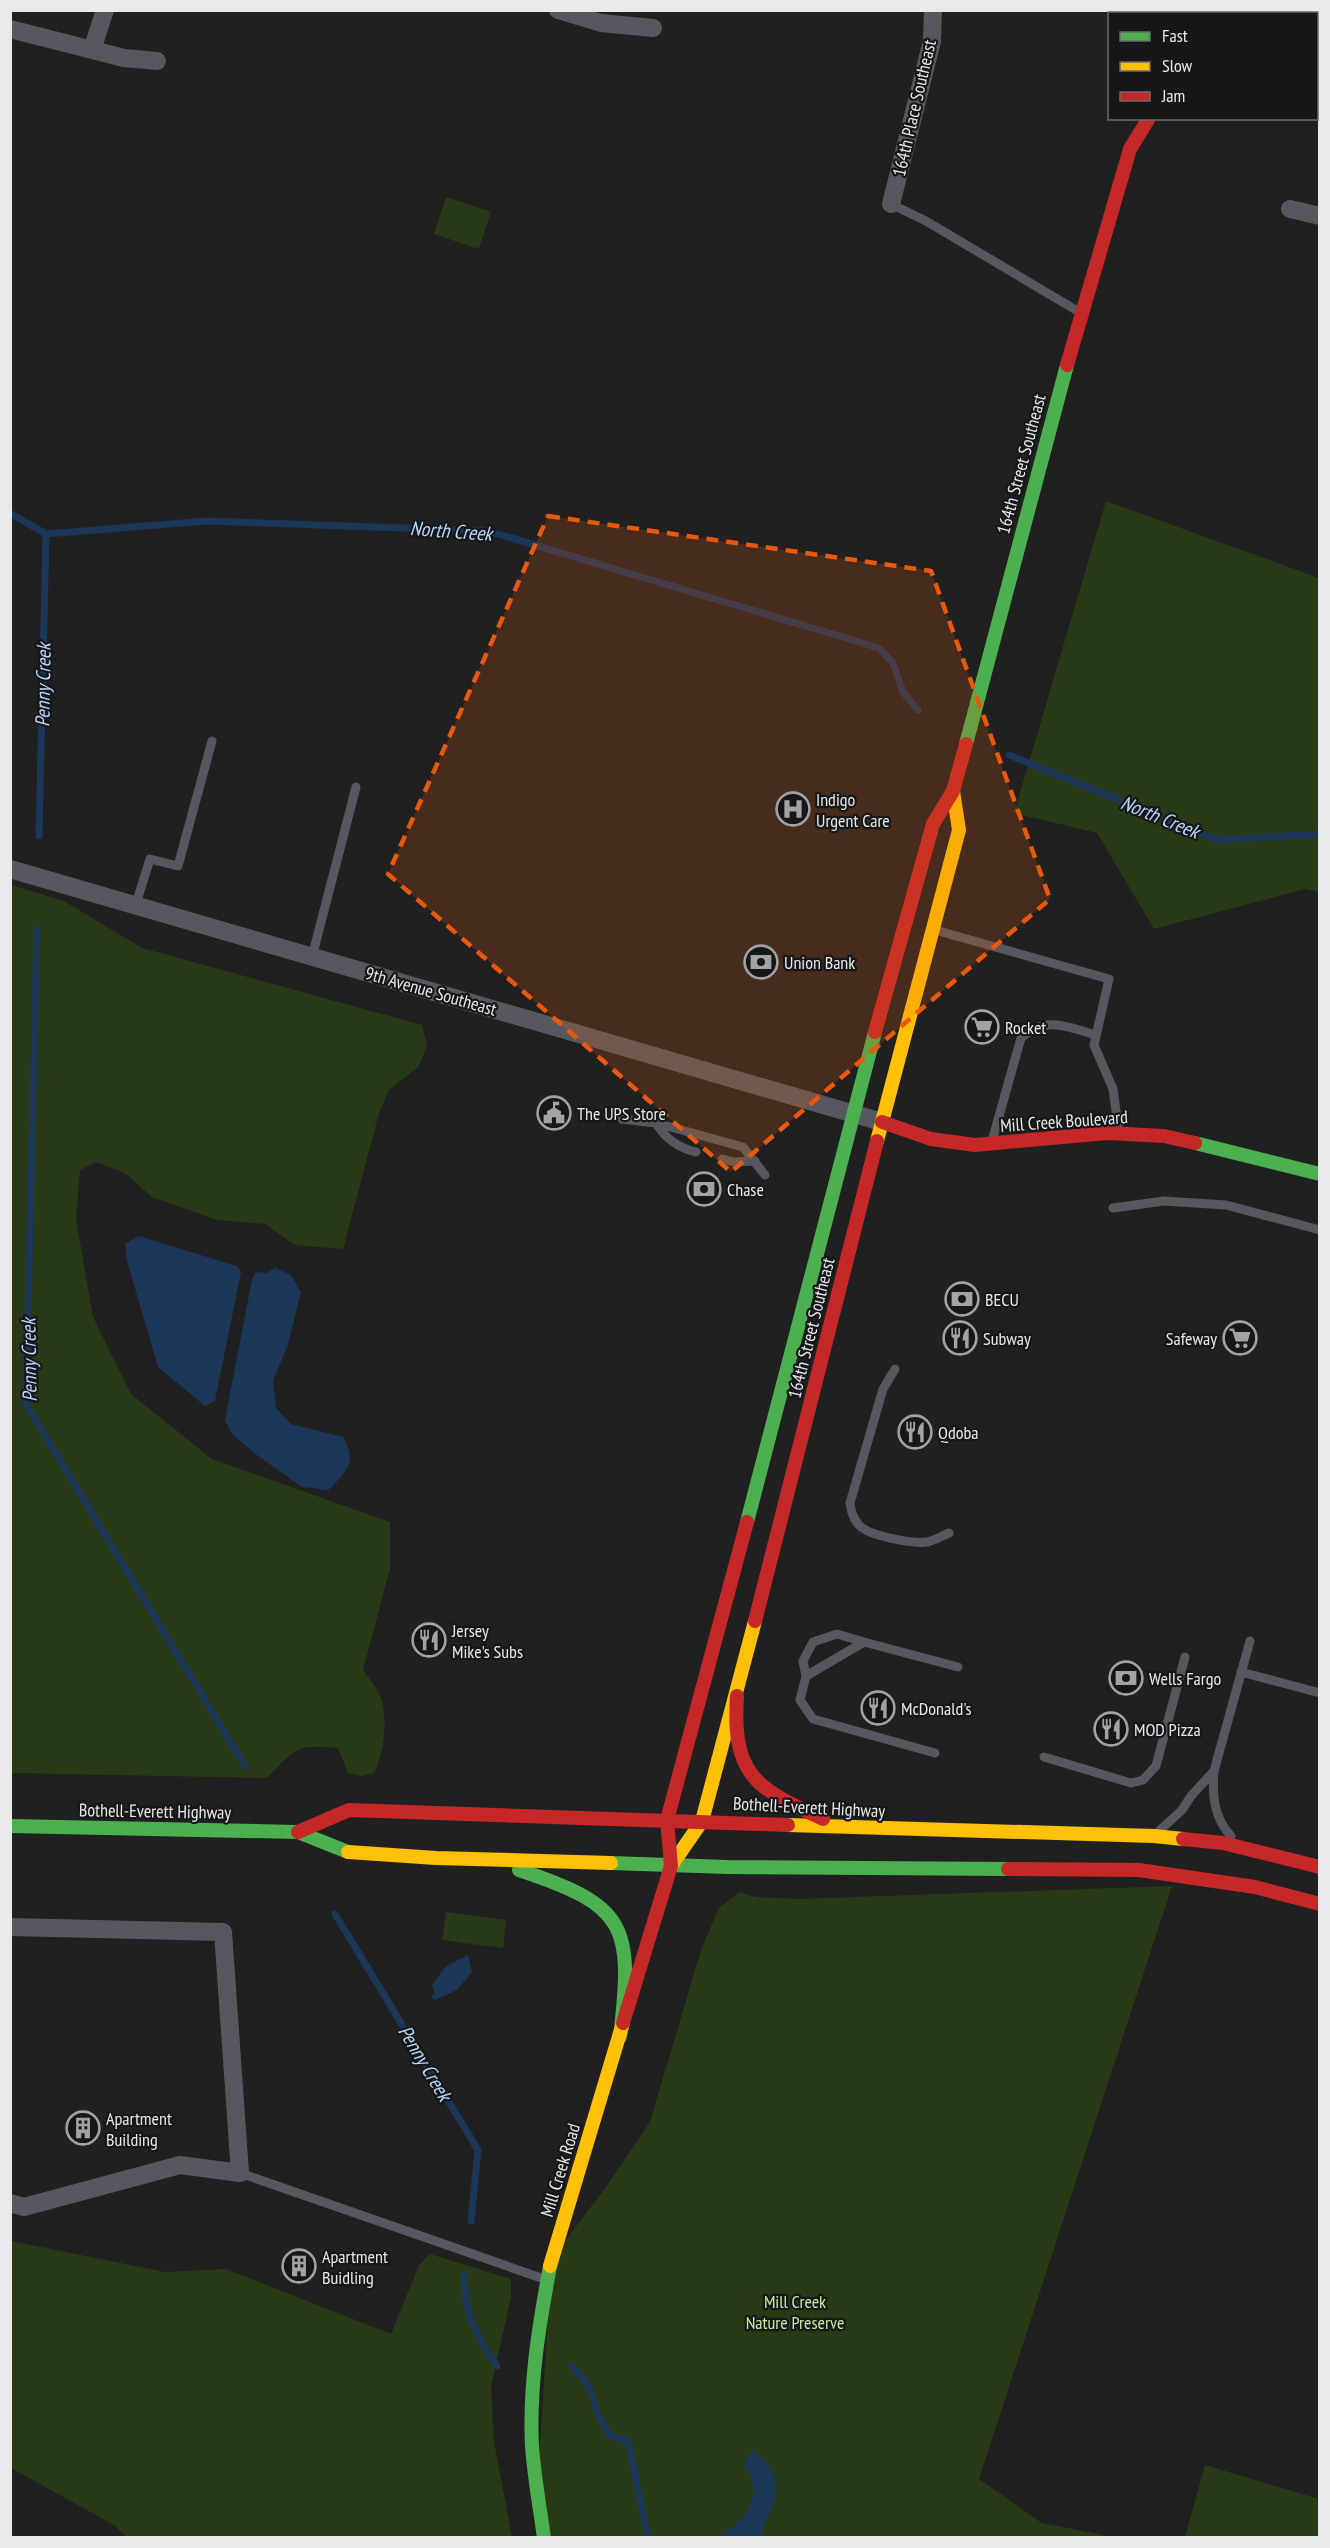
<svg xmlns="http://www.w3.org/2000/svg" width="1330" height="2548" font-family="'PT Sans Narrow',sans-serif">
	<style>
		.green { fill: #283a15 }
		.water { fill: #1c3658 }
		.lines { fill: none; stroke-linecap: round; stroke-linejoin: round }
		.stream { stroke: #1c3658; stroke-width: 7 }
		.lane { stroke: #57585f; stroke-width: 9 }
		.street { stroke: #57585f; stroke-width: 18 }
		.fast { stroke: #4caf50; stroke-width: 14 }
		.slow { stroke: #ffc107; stroke-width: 14 }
		.jam { stroke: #c62828; stroke-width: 14 }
		.marked { fill: #e8590c; fill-opacity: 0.2; stroke: #e8590c; stroke-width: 4.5; stroke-dasharray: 12 8; stroke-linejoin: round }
		.labels { text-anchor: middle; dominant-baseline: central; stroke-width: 4.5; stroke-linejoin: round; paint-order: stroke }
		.street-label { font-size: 18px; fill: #e9e9eb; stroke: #161719 }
		.poi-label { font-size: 18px; fill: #e9e9eb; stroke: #161719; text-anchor: start }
		.park-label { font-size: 18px; fill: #c6eca3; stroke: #161719 }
		.water-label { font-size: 20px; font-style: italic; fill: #b9d6fd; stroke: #161719 }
	</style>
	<rect width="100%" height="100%" fill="#202021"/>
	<!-- green -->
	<path class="green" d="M 446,197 L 491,212 L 479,249 L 434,234 Z
		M 1106,501 L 1319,578 L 1319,892 L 1305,889 L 1154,929 L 1097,833 L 1014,813 Z
		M 11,885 L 64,901 L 142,948 L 422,1025 L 427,1045 L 419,1066 L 389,1090 L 379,1113 L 343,1249 L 295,1245 L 265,1224 L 217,1220 L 152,1197 L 125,1173 L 96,1162 L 80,1170 L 76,1219 L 93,1317 L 131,1394 L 212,1459 L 390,1522 L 390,1569 L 363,1670 C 369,1679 377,1688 381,1698 C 388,1721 384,1753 374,1773 L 361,1776 L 348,1773 L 338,1748 C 296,1744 296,1748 267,1778 L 11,1773 Z
		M 1172,1886 L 979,2479 L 1042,2523 L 1113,2537 L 545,2538 L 537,2491 L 552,2258 L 606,2187 L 650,2122 L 701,1950 L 719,1908 L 740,1892 L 755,1897 L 799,1899 Z
		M 446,1912 L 506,1920 L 503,1948 L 442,1940 Z
		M 11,2241 L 165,2272 L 226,2269 L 391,2334 L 419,2265 L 430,2254 L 511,2279 L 511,2297 L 491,2387 L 494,2442 L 512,2537 L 127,2537 L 114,2525 L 11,2468 Z
		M 1205,2465 L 1319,2499 L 1319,2537 L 1185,2537 Z"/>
	<!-- water -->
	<path class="water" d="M 138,1236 L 237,1266 L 241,1272 L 215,1401 L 205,1406 L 158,1367 L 127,1261 L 125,1244 Z
		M 275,1268 L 291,1275 L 301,1292 L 288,1345 L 273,1380 L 276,1408 L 291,1424 L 343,1437 C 358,1463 347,1471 328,1490 L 302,1487 L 254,1453 L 232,1434 L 225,1420 L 252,1279 L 256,1272 L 266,1273 Z
		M 468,1955 L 472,1972 L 457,1990 L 434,2000 L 431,1996 L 435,1993 L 432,1985 L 445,1967 Z
		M 751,2450 C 769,2457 781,2482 775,2502 C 770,2514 762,2524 762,2537 L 718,2537 C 744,2522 767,2494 744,2466 Z"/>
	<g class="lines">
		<!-- stream -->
		<path class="stream" d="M 10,513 L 46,534 L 207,521 L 488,531 L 879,648 L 893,663 L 903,692 L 918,710
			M 1009,755 L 1217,840 L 1320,834
			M 39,836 L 46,534
			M 37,929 L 26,1404 L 245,1766
			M 335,1914 L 478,2150 L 471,2221
			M 464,2274 C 463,2312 476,2336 497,2366
			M 572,2366 L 589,2386 L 598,2414 L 610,2436 L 628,2441 L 648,2538"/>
		<!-- lane -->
		<path class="lane" d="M 891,204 L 926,221 L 1081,313
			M 135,907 L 150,859 L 178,866 L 212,741
			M 935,930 L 1109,979 L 1094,1045 L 1113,1089 L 1119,1133
			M 312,957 L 356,787
			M 622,1119 L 656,1123 L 743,1147 L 765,1175
			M 656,1123 C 665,1138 678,1148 696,1152
			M 992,1141 L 1021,1038 C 1045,1015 1069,1027 1096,1035
			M 722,1159 L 734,1162 L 755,1161
			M 1113,1208 L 1164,1201 L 1226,1205 L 1320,1230
			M 895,1369 L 883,1389 L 850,1503 C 851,1511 853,1519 859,1525 C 868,1536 913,1544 927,1542 C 934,1541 942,1536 949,1533
			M 1241,1672 L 1320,1693
			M 806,1676 L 803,1661 L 813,1642 L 837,1634 L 864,1642
			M 935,1753 L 813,1719 L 800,1700 L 806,1676 L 864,1642 L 958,1667
			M 1044,1757 L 1131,1783 L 1143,1780 L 1156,1766 L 1185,1657
			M 1159,1831 L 1182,1810 L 1191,1796 L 1214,1771
			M 1231,1836 C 1214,1818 1212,1796 1214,1771 L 1250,1641
			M 240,2173 L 547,2280"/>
		<!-- street -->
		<path class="street" d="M 558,10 L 601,23 L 653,28
			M 10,29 L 124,58 L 157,61
			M 92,50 L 105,10
			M 1316,84 L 1320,84
			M 891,204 L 932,41 L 933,10
			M 1290,209 L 1320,216
			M 10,869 L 882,1122
			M 10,1927 L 223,1932 L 240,2173 L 180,2165 L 24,2207 L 10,2203"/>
		<!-- fast -->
		<path class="fast" d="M 966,744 L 1067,365
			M 1195,1143 L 1320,1174
			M 747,1522 L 875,1032
			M 10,1826 L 298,1832 L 348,1852
			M 611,1863 L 727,1867 L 1008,1869
			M 519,1870 C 628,1906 633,1926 620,2037
			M 544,2538 C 540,2508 534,2476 532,2446 C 529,2385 539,2326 550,2266"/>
		<!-- slow -->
		<path class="slow" d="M 1148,14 L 1149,10
			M 1182,14 L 1183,10
			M 877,1141 L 959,830 L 953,791
			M 788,1825 L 1154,1836 L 1183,1839
			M 348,1852 L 436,1858 L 611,1863
			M 671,1866 L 702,1821 L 755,1621
			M 550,2266 L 623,2023"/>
		<!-- jam -->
		<path class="jam" d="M 1067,365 L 1130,149 L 1149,118
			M 875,1032 L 933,824 L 953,791 L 966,744
			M 882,1122 L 931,1139 L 975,1145 L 1107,1133 L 1164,1136 L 1195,1143
			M 755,1621 L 877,1141
			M 737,1696 C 732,1775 755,1788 823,1819
			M 298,1832 L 349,1810 L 788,1825
			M 1183,1839 L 1223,1843 L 1320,1867
			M 1008,1869 L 1139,1870 L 1255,1887 L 1320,1904
			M 623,2023 L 671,1866 L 667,1820 L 747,1522"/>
	</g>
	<!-- marked area -->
	<path class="marked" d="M 548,516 L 931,571 L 1050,899 L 731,1172 L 388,874 Z"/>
	<!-- icons -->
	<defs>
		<symbol id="hospital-ring" viewBox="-11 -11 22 22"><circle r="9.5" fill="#161719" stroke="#a3a3a4" stroke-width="1.5"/><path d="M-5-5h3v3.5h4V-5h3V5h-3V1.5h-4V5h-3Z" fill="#a3a3a4"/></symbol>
		<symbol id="bank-ring" viewBox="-11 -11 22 22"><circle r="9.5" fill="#161719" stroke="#a3a3a4" stroke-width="1.5"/><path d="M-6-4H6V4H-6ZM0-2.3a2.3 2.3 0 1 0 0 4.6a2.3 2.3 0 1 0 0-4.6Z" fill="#a3a3a4"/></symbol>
		<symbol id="supermarket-ring" viewBox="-11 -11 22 22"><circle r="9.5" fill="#161719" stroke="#a3a3a4" stroke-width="1.5"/><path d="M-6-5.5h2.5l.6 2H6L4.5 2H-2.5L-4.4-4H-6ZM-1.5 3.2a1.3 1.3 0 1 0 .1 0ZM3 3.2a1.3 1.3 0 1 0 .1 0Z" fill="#a3a3a4"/></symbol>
		<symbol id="civic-ring" viewBox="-11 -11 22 22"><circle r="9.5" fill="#161719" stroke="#a3a3a4" stroke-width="1.5"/><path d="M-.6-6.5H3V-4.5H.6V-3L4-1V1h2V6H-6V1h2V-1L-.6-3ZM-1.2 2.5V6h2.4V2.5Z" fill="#a3a3a4"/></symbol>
		<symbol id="restaurant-ring" viewBox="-11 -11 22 22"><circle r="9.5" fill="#161719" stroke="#a3a3a4" stroke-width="1.5"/><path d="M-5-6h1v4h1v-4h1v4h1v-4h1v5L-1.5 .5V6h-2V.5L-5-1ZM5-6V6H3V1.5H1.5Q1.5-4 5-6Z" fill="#a3a3a4"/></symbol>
		<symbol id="building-ring" viewBox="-11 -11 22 22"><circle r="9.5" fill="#161719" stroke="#a3a3a4" stroke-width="1.5"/><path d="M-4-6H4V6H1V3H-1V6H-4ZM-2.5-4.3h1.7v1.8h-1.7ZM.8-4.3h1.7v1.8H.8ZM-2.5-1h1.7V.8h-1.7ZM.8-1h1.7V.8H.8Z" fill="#a3a3a4"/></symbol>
	</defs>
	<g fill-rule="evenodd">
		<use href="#hospital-ring" x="774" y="790" width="38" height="38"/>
		<use href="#bank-ring" x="742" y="943" width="38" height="38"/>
		<use href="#supermarket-ring" x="963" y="1008" width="38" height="38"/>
		<use href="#civic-ring" x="535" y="1094" width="38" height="38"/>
		<use href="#bank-ring" x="685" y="1170" width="38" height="38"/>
		<use href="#bank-ring" x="943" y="1280" width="38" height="38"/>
		<use href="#restaurant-ring" x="941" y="1319" width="38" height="38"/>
		<use href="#supermarket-ring" x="1221" y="1319" width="38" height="38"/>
		<use href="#restaurant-ring" x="896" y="1413" width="38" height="38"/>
		<use href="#restaurant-ring" x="410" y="1621" width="38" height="38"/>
		<use href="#bank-ring" x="1107" y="1659" width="38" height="38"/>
		<use href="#restaurant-ring" x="859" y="1689" width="38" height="38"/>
		<use href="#restaurant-ring" x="1092" y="1710" width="38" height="38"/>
		<use href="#building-ring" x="64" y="2109" width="38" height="38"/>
		<use href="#building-ring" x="280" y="2247" width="38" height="38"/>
	</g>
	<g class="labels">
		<!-- street labels -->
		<g class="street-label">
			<text transform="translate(914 108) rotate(-77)">164th Place Southeast</text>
			<text transform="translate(1021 464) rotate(-75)">164th Street Southeast</text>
			<text transform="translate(431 991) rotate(16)">9th Avenue Southeast</text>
			<text transform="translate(1064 1121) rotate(-4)">Mill Creek Boulevard</text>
			<text transform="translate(811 1328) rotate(-76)">164th Street Southeast</text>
			<text transform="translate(809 1807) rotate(3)">Bothell-Everett Highway</text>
			<text transform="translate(155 1811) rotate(1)">Bothell-Everett Highway</text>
			<text transform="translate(560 2170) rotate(-73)">Mill Creek Road</text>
		</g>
		<!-- poi labels -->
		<g class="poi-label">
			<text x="816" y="799">Indigo<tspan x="816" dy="21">Urgent Care</tspan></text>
			<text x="784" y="962">Union Bank</text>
			<text x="1005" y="1027">Rocket</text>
			<text x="577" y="1113">The UPS Store</text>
			<text x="727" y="1189">Chase</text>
			<text x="985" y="1299">BECU</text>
			<text x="983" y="1338">Subway</text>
			<text x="1217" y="1338" text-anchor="end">Safeway</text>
			<text x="938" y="1432">Qdoba</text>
			<text x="452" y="1630">Jersey<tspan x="452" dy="21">Mike's Subs</tspan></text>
			<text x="1149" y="1678">Wells Fargo</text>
			<text x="901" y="1708">McDonald's</text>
			<text x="1134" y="1729">MOD Pizza</text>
			<text x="106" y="2118">Apartment<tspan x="106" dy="21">Building</tspan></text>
			<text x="322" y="2256">Apartment<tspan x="322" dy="21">Buidling</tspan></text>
		</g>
		<!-- park labels -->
		<g class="park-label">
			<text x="795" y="2301">Mill Creek<tspan x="795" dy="21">Nature Preserve</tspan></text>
		</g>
		<!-- water labels -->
		<g class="water-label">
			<text transform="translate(451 531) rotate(4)">North Creek</text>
			<text transform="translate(43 685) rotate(-89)">Penny Creek</text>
			<text transform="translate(1160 817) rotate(22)">North Creek</text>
			<text transform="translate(29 1360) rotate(-91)">Penny Creek</text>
			<text transform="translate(425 2063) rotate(59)">Penny Creek</text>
		</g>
	</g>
	<!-- border -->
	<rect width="1330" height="2548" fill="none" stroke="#e9e9eb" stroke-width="24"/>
	<!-- legend -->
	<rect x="1108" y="12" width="210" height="108" fill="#161719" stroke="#6a6b6d" stroke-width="1.5"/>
	<rect x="1120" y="32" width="30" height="9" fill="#4caf50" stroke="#6a6b6d" stroke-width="1.5"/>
	<text x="1162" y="42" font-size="18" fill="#e9e9eb">Fast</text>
	<rect x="1120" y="62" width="30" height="9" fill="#ffc107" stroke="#6a6b6d" stroke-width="1.5"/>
	<text x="1162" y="72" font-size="18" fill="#e9e9eb">Slow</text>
	<rect x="1120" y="92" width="30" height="9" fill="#c62828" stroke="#6a6b6d" stroke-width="1.5"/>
	<text x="1162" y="102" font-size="18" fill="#e9e9eb">Jam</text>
</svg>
